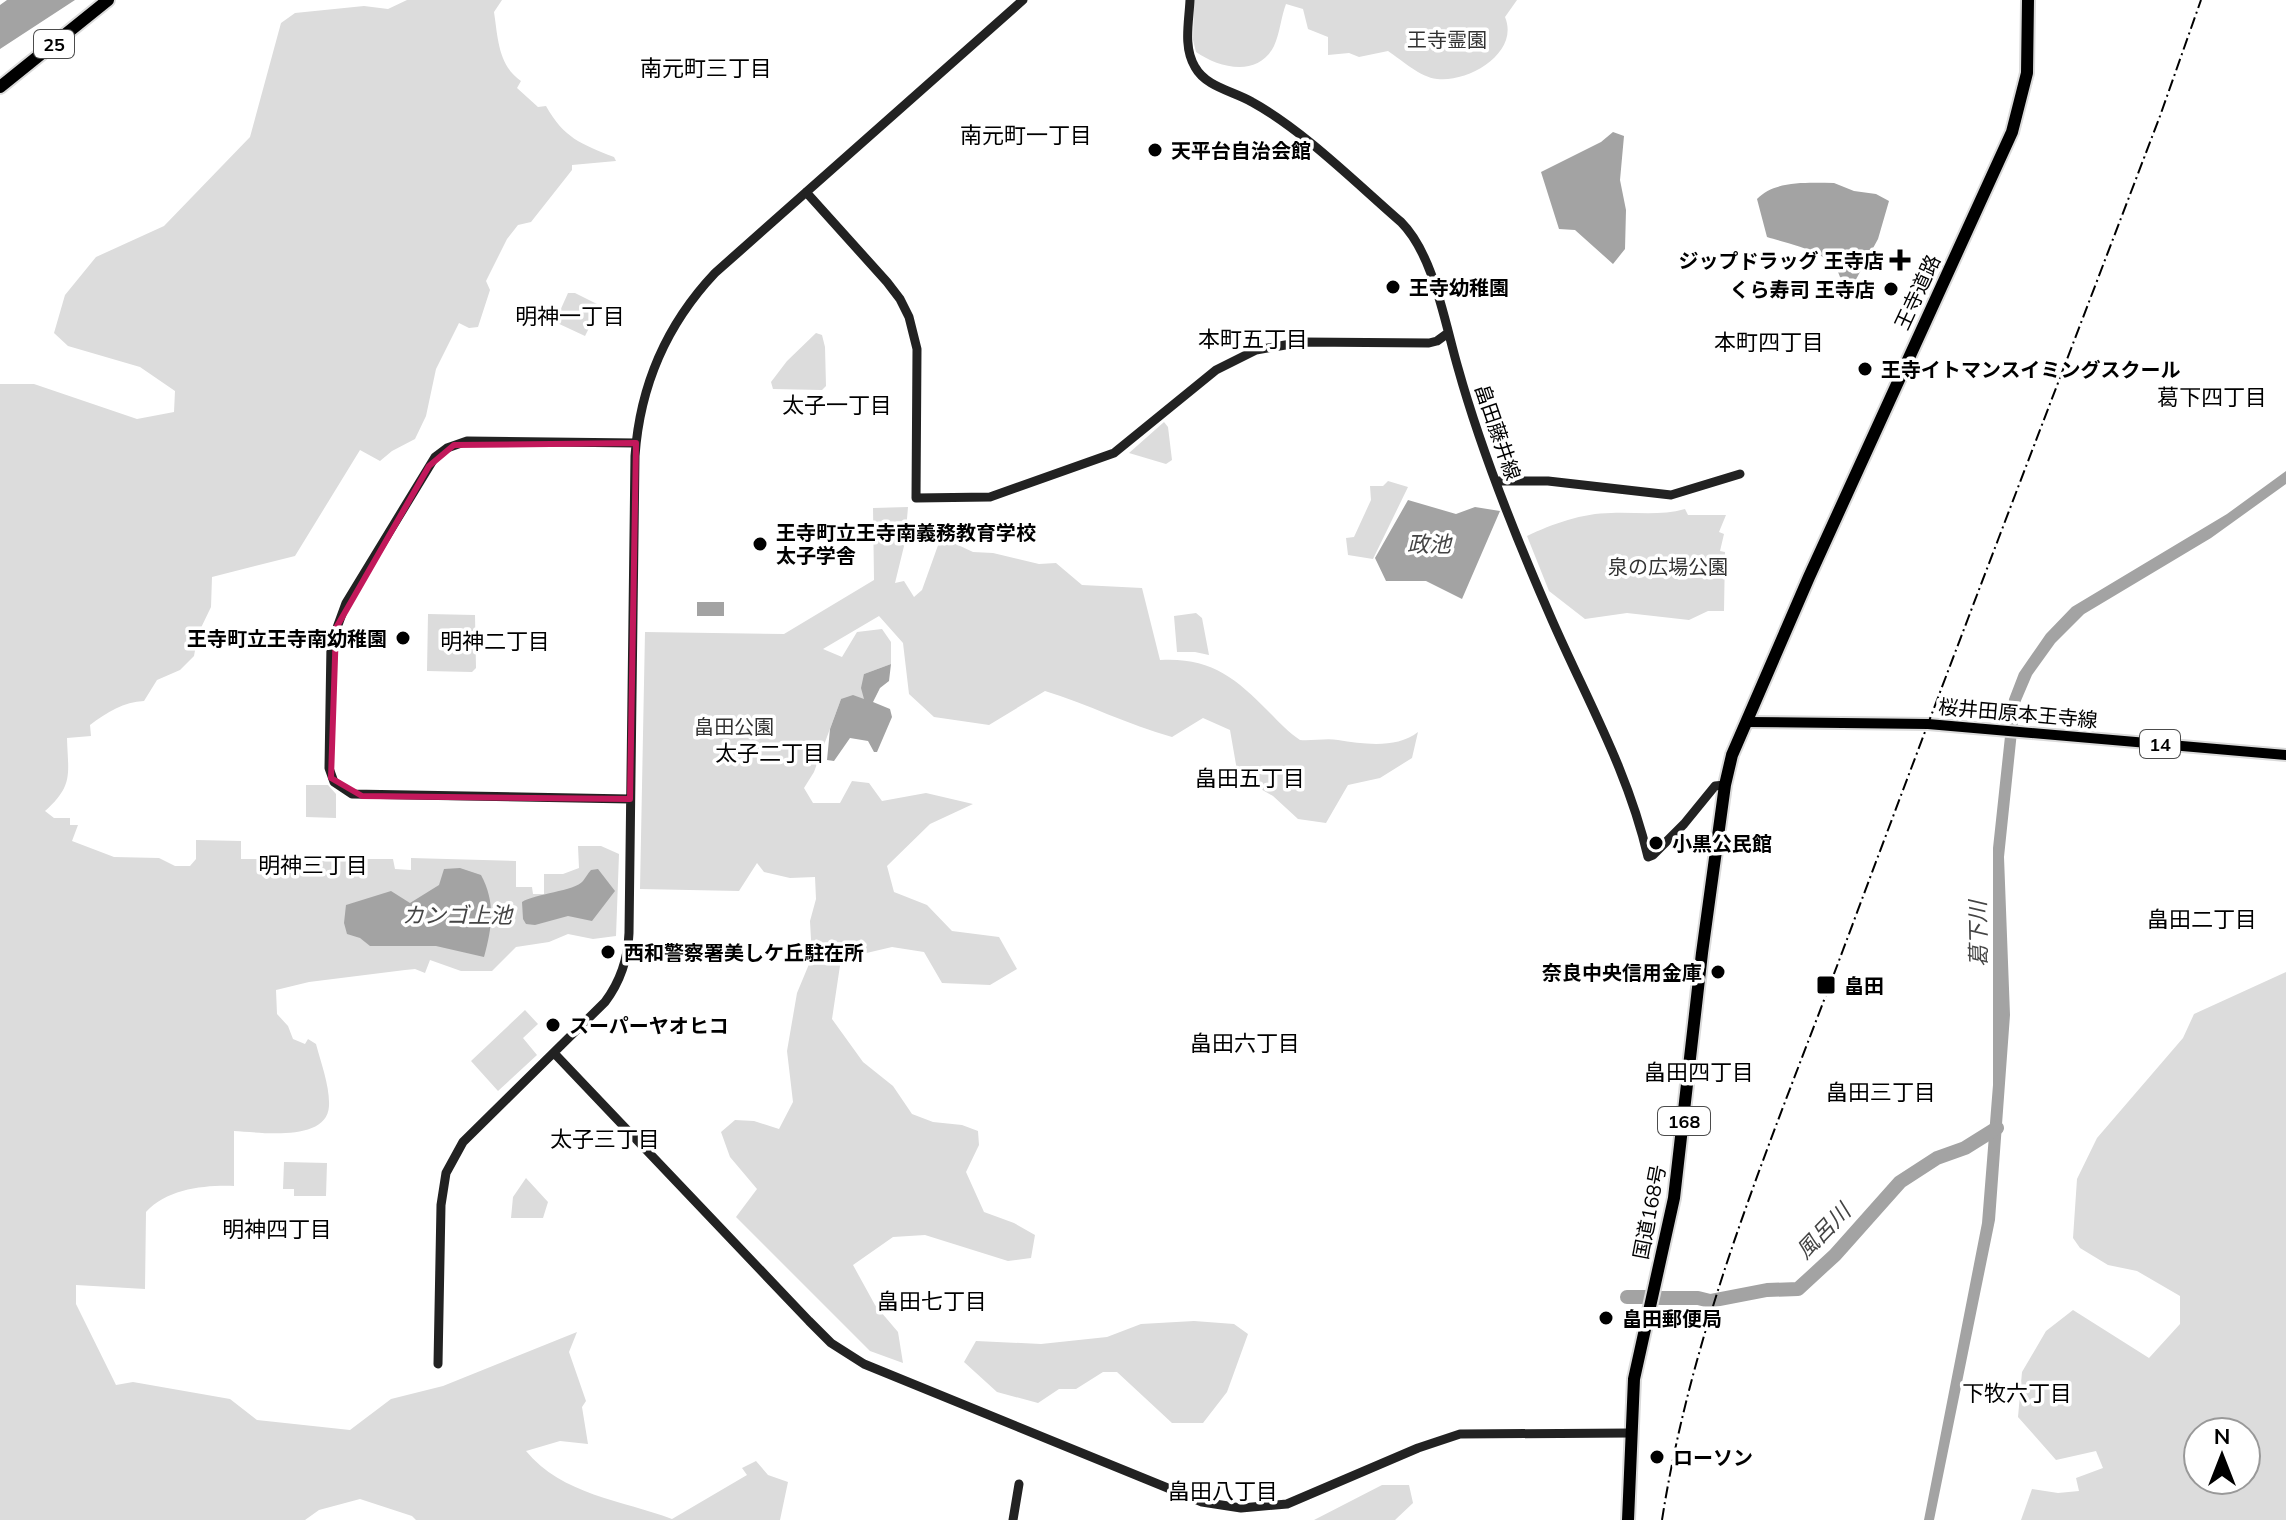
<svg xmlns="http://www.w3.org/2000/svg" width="2286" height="1520" font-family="Mulish,'Noto Sans JP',sans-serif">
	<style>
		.green { fill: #dcdcdc; fill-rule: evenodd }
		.water { fill: #a3a3a3 }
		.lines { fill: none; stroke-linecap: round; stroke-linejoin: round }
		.river { stroke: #a3a3a3; stroke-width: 14 }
		.primary-casing { stroke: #dbdbdb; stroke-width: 14 }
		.highway-casing { stroke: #dbdbdb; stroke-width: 16 }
		.secondary { stroke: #222; stroke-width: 9 }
		.primary { stroke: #000; stroke-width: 10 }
		.highway { stroke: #000; stroke-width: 12 }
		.rail { stroke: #000; stroke-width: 2; stroke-dasharray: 12 4 2 4; stroke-linecap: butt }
		.marked { fill: none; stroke: #c2185b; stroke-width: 6; stroke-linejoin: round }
		.poi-dot { fill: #000; stroke: #fff; stroke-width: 3 }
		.labels { text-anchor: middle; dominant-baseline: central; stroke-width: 7; stroke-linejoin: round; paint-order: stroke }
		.shield { fill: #fff; stroke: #4c4c4c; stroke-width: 2 }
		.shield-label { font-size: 18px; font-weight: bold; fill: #000 }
		.park-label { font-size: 20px; fill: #333; stroke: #fff }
		.poi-label { font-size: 20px; font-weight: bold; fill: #000; stroke: #fff; text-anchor: start }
		.street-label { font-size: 20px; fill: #000; stroke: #fff }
		.neighbourhood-label { font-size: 22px; fill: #000; stroke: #fff }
		.water-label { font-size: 22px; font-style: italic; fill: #444; stroke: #fff }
	</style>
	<rect width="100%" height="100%" fill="#fff"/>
	<!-- green -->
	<path class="green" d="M 407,0 L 502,0 L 494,12 C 498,38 498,65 521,81 L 517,88 L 538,107 L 546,106 C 564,138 581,144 614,157 L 616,161 L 572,165 L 572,170 L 531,222 L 518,225 L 507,239 L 486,281 L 490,290 L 478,327 L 469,328 L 459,323 L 436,369 L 426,416 L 415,439 L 392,451 L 380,461 L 360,450 L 295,556 L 212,577 L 211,607 L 198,634 L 194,656 L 180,670 L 157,680 L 144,701 C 124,702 107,712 90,725 L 91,736 L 67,738 C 68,774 74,785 45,811 L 54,818 L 70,818 L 70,825 L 78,825 L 72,841 L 114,857 L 159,858 L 175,866 L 190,866 L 196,859 L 196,840 L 241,841 L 241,859 L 393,859 L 395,869 L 411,870 L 411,858 L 516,861 L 516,887 L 532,887 L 533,894 L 544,894 L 544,874 L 563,874 L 579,868 L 578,846 L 601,846 L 619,854 L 616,936 L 593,939 L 568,934 L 549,942 L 516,947 L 492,971 L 461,971 L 430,960 L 425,973 L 415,969 L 405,970 L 309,982 L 276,990 L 277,1014 L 288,1026 L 293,1039 L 305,1044 L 308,1039 L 316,1044 C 321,1063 330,1087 329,1106 C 327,1143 259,1132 234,1131 L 234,1186 C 204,1185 167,1189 146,1212 L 145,1289 L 76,1285 L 76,1304 L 116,1385 L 133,1382 L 230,1399 L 257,1420 L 350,1430 L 391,1399 L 443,1386 L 577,1332 L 569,1352 L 586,1401 L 582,1407 L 588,1444 L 560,1441 L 526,1451 C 562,1495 622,1500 672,1519 L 747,1475 L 742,1468 L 756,1461 L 768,1475 L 788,1482 L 780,1520 L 416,1520 L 412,1516 L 360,1499 L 319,1510 L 305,1520 L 0,1520 L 0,384 L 34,384 L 137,419 L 174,412 L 175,391 L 140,367 L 68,346 L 54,333 L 65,295 L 96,257 L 164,226 L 250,137 L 281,23 L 295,13 L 364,6 L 388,9 Z
		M 1194,0 L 1517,0 L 1505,17 C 1520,53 1468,83 1437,79 C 1420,77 1403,61 1388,51 L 1359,57 L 1349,53 L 1328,55 L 1328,37 L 1308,29 L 1303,9 L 1286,4 C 1281,17 1280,33 1274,46 C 1258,78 1219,68 1196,52 L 1193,40 Z
		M 568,293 L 575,293 L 597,304 L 598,310 L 585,336 L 555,322 Z
		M 816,333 L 822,335 L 825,347 L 826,386 L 822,390 L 773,389 L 771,382 L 787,361 Z
		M 1164,422 L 1168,427 L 1172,460 L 1166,464 L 1129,453 Z
		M 1388,481 L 1408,487 L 1373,559 L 1348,555 L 1346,538 L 1354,537 L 1371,500 L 1370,486 L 1383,486 Z
		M 908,507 L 905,542 L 895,583 L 904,581 L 914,597 L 922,590 L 941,537 L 973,552 L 993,553 L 1039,564 L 1056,563 L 1082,585 L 1142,588 L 1160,660 C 1209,657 1235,677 1268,711 C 1278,721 1288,732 1300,740 C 1312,741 1327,738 1338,740 C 1364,744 1396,749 1418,732 L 1412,758 L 1380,778 L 1348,785 L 1326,823 L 1298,819 L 1273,796 L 1238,776 L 1230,730 L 1203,718 L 1172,737 C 1128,725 1088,704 1045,691 L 989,725 L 934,717 L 909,694 L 903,643 L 879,616 L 823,649 L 842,657 L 857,632 L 882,629 L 891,642 L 891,664 L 864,674 L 865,700 L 841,699 L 814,772 L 804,788 L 813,803 L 840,803 L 852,781 L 869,783 L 882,801 L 926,793 L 973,804 L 930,824 L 887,866 L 894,892 L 927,905 L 952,931 L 999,937 L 1017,969 L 990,985 L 942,983 L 924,952 L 892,947 L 841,959 L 832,1019 L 863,1062 L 893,1086 L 912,1114 L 933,1122 L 962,1125 L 978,1131 L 979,1145 L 966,1172 L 984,1212 L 1014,1223 L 1035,1235 L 1031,1258 L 1008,1261 L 925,1235 L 893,1237 L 853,1265 L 875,1305 L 898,1332 L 903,1363 L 870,1351 L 736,1217 L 757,1189 L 730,1157 L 721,1132 L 735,1120 L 754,1121 L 779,1129 L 793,1102 L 787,1051 L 797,993 L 812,957 L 810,921 L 816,899 L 815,877 L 790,878 L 764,872 L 757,863 L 739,891 L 640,889 L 645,632 L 784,634 L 874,580 L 873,508 Z
		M 1685,509 L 1688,515 L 1726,515 L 1719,532 L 1724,534 L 1720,551 L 1725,552 L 1724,611 L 1708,611 L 1689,620 L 1627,613 L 1585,619 L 1549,591 L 1527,536 C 1552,524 1583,513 1611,513 C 1637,512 1660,516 1685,509 Z
		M 1196,613 L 1202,618 L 1209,655 L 1195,652 L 1177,652 L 1174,616 Z
		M 428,614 L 475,615 L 476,668 L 472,672 L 427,671 Z
		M 306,785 L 328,785 L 336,794 L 336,818 L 306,817 Z
		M 2286,972 L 2286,1520 L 2021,1520 L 2032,1489 L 2058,1493 L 2079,1491 L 2076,1478 L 2103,1468 L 2096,1451 L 2056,1460 L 2018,1417 L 2022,1372 L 2046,1331 L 2073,1310 L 2149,1358 L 2180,1324 L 2180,1296 L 2137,1271 L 2108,1265 L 2080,1248 L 2073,1238 L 2077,1179 L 2097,1138 L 2183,1038 L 2194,1014 ZM 2198,1432 L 2246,1432 L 2246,1480 L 2198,1480 Z
		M 525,1010 L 538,1024 L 523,1038 L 537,1055 L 498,1091 L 471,1061 Z
		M 284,1162 L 327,1163 L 326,1196 L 294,1196 L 294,1189 L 283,1189 Z
		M 526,1178 L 548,1202 L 543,1218 L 511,1218 L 513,1197 Z
		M 1194,1321 L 1234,1324 L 1248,1334 L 1227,1392 L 1203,1423 L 1172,1423 L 1117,1372 L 1103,1372 L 1076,1389 L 1059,1389 L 1038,1403 L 997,1392 L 964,1362 L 976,1341 L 1041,1344 L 1107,1337 L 1141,1324 Z
		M 1382,1485 L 1409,1485 L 1413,1503 L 1395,1520 L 1314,1520 Z"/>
	<!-- water -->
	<path class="water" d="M 7,0 L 75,0 L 0,49 L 0,5 Z
		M 1613,132 L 1624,136 L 1620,180 L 1626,210 L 1625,249 L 1613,264 L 1575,230 L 1559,229 L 1541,172 L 1601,142 Z
		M 1834,183 L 1854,191 L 1876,194 L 1889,201 L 1878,239 L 1854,283 L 1840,277 C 1832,251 1789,244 1767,237 L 1757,199 C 1775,180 1808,183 1834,183 Z
		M 2286,471 L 2286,484 L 2211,538 L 2084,614 L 2055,643 L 2032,675 L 2020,703 L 2004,857 L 2010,1015 L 1995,1220 L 1934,1520 L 1924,1520 L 1982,1223 L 1993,1085 L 1993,848 L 2009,699 L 2019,673 L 2046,634 L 2072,607 L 2227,514 Z
		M 1408,500 L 1456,514 L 1475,507 L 1500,511 L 1462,599 L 1426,581 L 1386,581 L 1375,558 Z
		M 697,602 L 724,602 L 724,616 L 697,616 Z
		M 891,664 L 889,681 L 880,688 L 873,702 L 890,709 L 892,717 L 877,752 L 874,752 L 868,741 L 850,738 L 834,761 L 827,760 L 830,729 L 841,699 L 853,695 L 864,699 L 861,688 L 864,674 Z
		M 460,868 L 481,875 C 496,903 492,927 484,957 L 436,946 L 370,946 L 360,938 L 347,934 L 344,923 L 346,905 L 391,891 L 410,903 L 439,885 L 444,869 Z
		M 598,869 L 615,891 L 592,921 L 568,916 L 535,925 L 526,924 L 523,919 L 522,902 C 534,894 575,891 583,881 C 586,877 588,873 591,870 Z"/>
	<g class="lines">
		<!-- river -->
		<path class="river" d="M 1627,1297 L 1645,1297
			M 1659,1298 L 1698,1298 L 1710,1301 L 1767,1290 L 1798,1289 L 1835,1255 L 1900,1182 L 1937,1158 L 1965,1148 L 1997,1128"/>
		<defs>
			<path id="primary" d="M 1746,722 L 1928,724 L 2286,755"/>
			<path id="highway" d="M 0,87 L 108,0
				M 1628,1520 L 1634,1379 L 1674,1198 L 1702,953 L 1725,785 L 1732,755 L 1809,577 L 2012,132 L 2027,73 L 2028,0"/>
		</defs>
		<!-- primary casing -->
		<use href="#primary" class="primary-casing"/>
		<!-- highway casing -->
		<use href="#highway" class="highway-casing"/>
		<!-- secondary -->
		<path class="secondary" d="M 1190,0 C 1189,22 1183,47 1195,67 C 1206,87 1233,91 1252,102 C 1303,130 1356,183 1401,222 C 1434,255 1445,324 1458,368 C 1482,454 1516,538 1552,620 C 1587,700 1628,771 1648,857 L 1653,855 L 1684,824 L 1715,786 L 1725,785
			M 806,192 L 887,282 L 900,299 L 909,317 L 917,349 L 916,498 L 990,497 L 1114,453 L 1216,370 L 1256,350 L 1303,342 L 1429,343 L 1437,341 L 1448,333
			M 1496,481 L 1548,481 L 1671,495 L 1740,474
			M 630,799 L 352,794 L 334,782 L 329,768 L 331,644 L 346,603 L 435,457 L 447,448 L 467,441 L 636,443
			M 554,1053 L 809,1321 L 831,1343 L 864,1364 L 1202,1502 L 1241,1508 L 1287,1504 L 1418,1448 L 1460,1434 L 1631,1433
			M 438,1364 L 441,1205 L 446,1173 L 463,1142 L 605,1002 C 620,982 628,959 629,933 L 635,456 C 640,385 666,325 715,273 L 1023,0
			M 1013,1520 L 1019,1484"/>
		<!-- primary -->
		<use href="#primary" class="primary"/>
		<!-- highway -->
		<use href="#highway" class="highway"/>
		<!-- rail -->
		<path class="rail" d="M 1662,1520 C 1693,1321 1773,1137 1843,950 C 1947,671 2054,394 2160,116 L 2201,0"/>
	</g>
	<!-- marked area -->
	<path class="marked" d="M 636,443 L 630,799 L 362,796 L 331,778 L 336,628 L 429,466 L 454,445 Z"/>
	<!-- markers -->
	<g class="poi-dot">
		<circle cx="1155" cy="150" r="8"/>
		<path d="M1896 248h8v8h8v8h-8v8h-8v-8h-8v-8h8z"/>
		<circle cx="1393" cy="287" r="8"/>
		<circle cx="1891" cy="289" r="8"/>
		<circle cx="1865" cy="369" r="8"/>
		<circle cx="760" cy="544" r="8"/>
		<circle cx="403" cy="638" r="8"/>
		<circle cx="1656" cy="843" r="8"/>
		<circle cx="608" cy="952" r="8"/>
		<circle cx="1718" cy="972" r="8"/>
		<rect x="1816" y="975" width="20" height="20" rx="4"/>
		<circle cx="553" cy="1025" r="8"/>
		<circle cx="1606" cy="1318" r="8"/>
		<circle cx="1657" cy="1457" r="8"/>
	</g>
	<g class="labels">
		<!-- shield labels -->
		<g class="shield">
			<rect x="34" y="30" width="40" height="28" rx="6"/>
			<rect x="2140" y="730" width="40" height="28" rx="6"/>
			<rect x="1658" y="1107" width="52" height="28" rx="6"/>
		</g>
		<g class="shield-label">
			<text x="54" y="44">25</text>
			<text x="2160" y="744">14</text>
			<text x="1684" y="1121">168</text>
		</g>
		<!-- park labels -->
		<g class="park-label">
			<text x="1447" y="39">王寺霊園</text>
			<text x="1668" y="566">泉の広場公園</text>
			<text x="734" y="726">畠田公園</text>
		</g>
		<!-- poi labels -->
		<g class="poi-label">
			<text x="1171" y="150">天平台自治会館</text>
			<text x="1884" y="260" text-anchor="end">ジップドラッグ 王寺店</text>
			<text x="1409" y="287">王寺幼稚園</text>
			<text x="1875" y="289" text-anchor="end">くら寿司 王寺店</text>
			<text x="1881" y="369">王寺イトマンスイミングスクール</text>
			<text x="776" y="532">王寺町立王寺南義務教育学校<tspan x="776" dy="23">太子学舎</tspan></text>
			<text x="387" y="638" text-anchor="end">王寺町立王寺南幼稚園</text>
			<text x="1672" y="843">小黒公民館</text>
			<text x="624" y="952">西和警察署美しケ丘駐在所</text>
			<text x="1702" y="972" text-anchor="end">奈良中央信用金庫</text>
			<text x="1844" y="985">畠田</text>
			<text x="569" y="1025">スーパーヤオヒコ</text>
			<text x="1622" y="1318">畠田郵便局</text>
			<text x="1673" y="1457">ローソン</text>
		</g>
		<!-- street labels -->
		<g class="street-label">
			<text transform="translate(1917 292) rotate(-65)">王寺道路</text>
			<text transform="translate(1498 432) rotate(71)">畠田藤井線</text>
			<text transform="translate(2018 713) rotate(5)">桜井田原本王寺線</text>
			<text transform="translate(1649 1212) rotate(-79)">国道168号</text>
		</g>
		<!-- neighbourhood labels -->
		<g class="neighbourhood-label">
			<text x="706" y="68">南元町三丁目</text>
			<text x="1026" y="135">南元町一丁目</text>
			<text x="570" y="316">明神一丁目</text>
			<text x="1253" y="339">本町五丁目</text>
			<text x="1769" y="342">本町四丁目</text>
			<text x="2212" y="397">葛下四丁目</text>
			<text x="837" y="405">太子一丁目</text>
			<text x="495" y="641">明神二丁目</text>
			<text x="770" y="753">太子二丁目</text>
			<text x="1250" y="778">畠田五丁目</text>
			<text x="313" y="865">明神三丁目</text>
			<text x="2202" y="919">畠田二丁目</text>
			<text x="1245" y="1043">畠田六丁目</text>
			<text x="1699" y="1072">畠田四丁目</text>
			<text x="1881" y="1092">畠田三丁目</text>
			<text x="605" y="1139">太子三丁目</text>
			<text x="277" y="1229">明神四丁目</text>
			<text x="932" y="1301">畠田七丁目</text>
			<text x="2017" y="1393">下牧六丁目</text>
			<text x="1223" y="1491">畠田八丁目</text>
		</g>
		<!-- water labels -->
		<g class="water-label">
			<text x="1429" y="544">政池</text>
			<text x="457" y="915">カンゴ上池</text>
			<text transform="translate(1978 934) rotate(-91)">葛下川</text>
			<text transform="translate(1823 1231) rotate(-46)">風呂川</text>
		</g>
	</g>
	<!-- north arrow -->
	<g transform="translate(2222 1456)"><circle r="38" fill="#ffffff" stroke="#999999" stroke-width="2"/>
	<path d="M0-6L14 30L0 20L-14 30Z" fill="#000000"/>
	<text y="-12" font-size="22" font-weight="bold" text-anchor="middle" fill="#000000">N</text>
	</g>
</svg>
